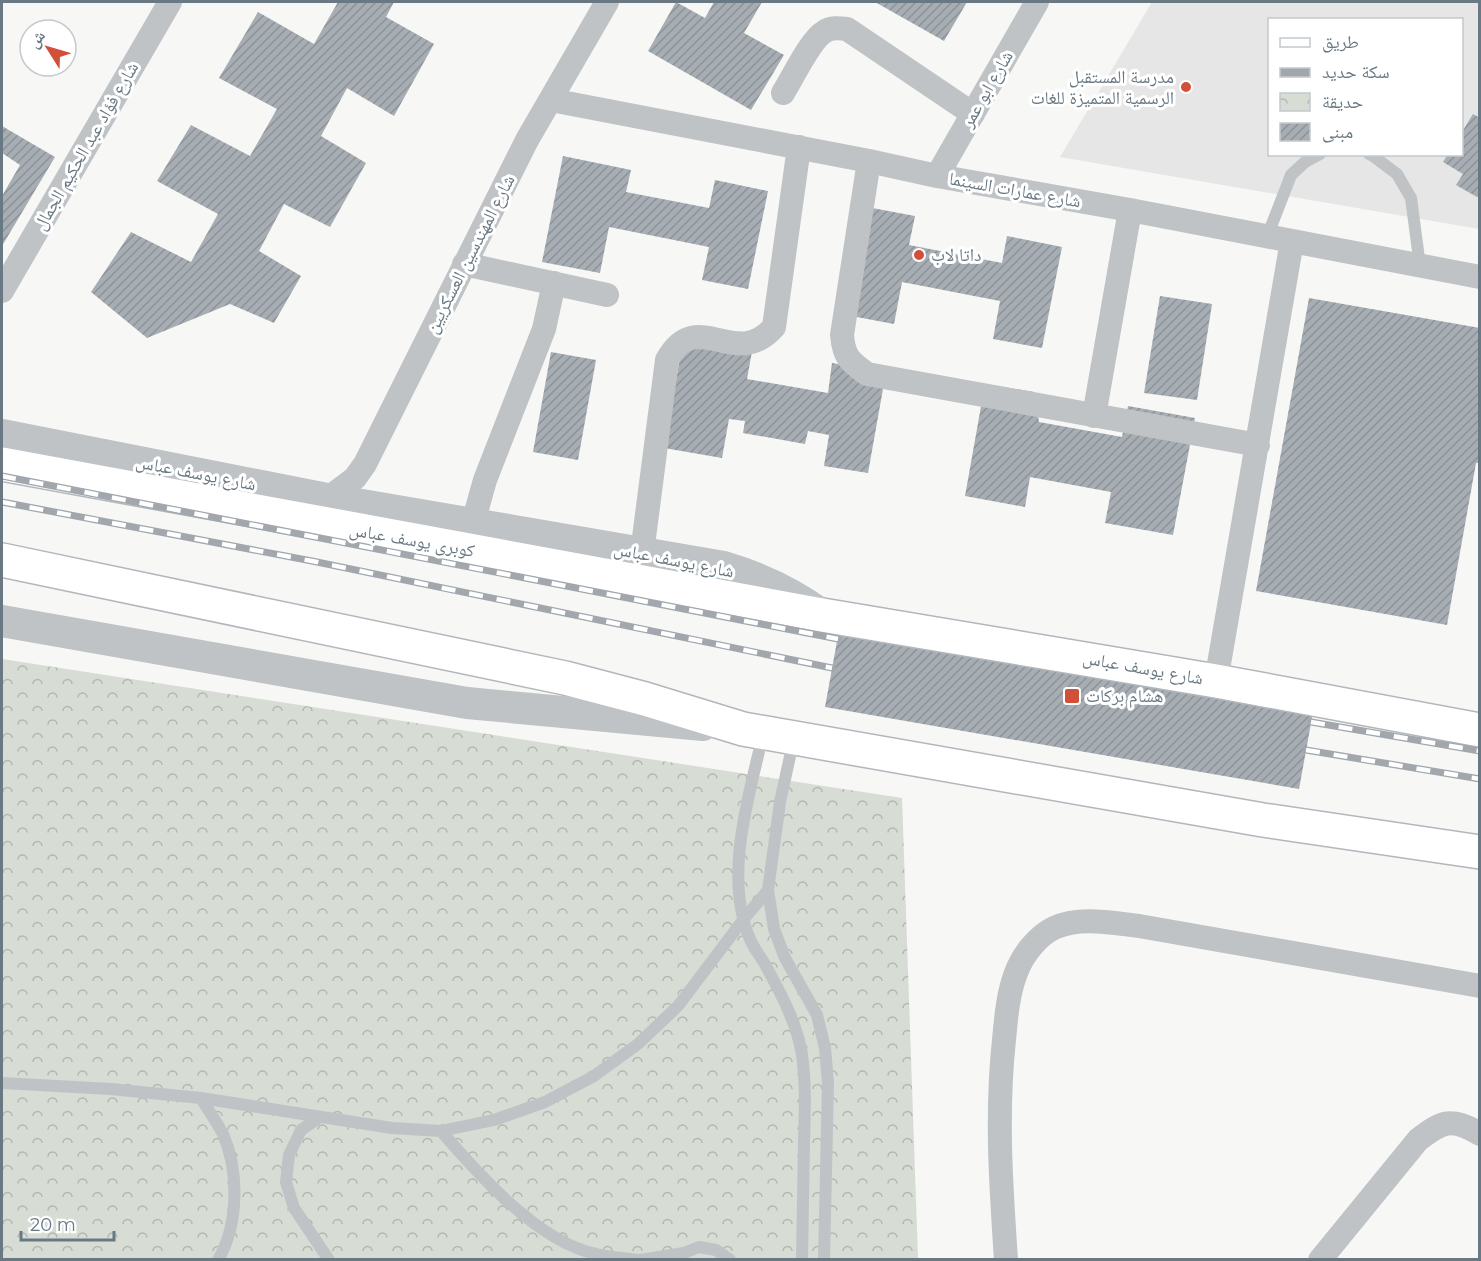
<svg xmlns="http://www.w3.org/2000/svg" width="1481" height="1261" font-family="Montserrat,'Noto Naskh Arabic',sans-serif">
	<style>
		.built { fill: #e5e6e5; fill-rule: evenodd }
		.park { fill: url(#park-crowns) }
		.building { fill: url(#building-hatch) }
		.lines { fill: none; stroke-linecap: round; stroke-linejoin: round }
		.secondary-casing { stroke: #b1b7bb; stroke-width: 36 }
		.service { stroke: #bfc3c6; stroke-width: 12 }
		.minor { stroke: #bfc3c6; stroke-width: 24 }
		.tertiary { stroke: #bfc3c6; stroke-width: 32 }
		.secondary { stroke: #fff; stroke-width: 33 }
		.rail-casing { stroke: #a1a7ac; stroke-width: 7 }
		.rail { stroke: #fff; stroke-width: 4.5; stroke-dasharray: 14; stroke-linecap: butt }
		.poi-dot { fill: #d25039; stroke: #fff; stroke-width: 2 }
		.labels { text-anchor: middle; dominant-baseline: central; stroke-width: 6; stroke-linejoin: round; paint-order: stroke }
		.poi-label { font-size: 18px; fill: #697983; stroke: #fff; text-anchor: start }
		.street-label { font-size: 18px; fill: #697983; stroke: #fff }
	</style>
	<defs>
		<pattern id="park-crowns" width="20" height="18" patternUnits="userSpaceOnUse" patternTransform="scale(1.5)"><rect width="20" height="18" fill="#d7dcd4"/><path d="M2 6a3 3 0 1 1 6 0M12 15a3 3 0 1 1 6 0" fill="none" stroke="#b2b7b1"/></pattern>
		<pattern id="building-hatch" width="6" height="6" patternUnits="userSpaceOnUse" patternTransform="scale(1.5)"><rect width="6" height="6" fill="#a7aeb3"/><path d="M-1 1l2-2M0 6l6-6M5 7l2-2" fill="none" stroke="#8c9297"/></pattern>
	</defs>
	<rect width="100%" height="100%" fill="#f7f7f5"/>
	<!-- built -->
	<path class="built" d="M 1152,2 L 1479,2 L 1479,229 L 1060,157 ZM 1270,20 L 1462,20 L 1462,154 L 1270,154 Z"/>
	<!-- park -->
	<path class="park" d="M 2,659 L 902,798 L 918,1259 L 2,1259 Z"/>
	<!-- building -->
	<path class="building" d="M 338,2 L 394,2 L 386,17 L 434,44 L 394,116 L 347,88 L 321,136 L 366,163 L 330,227 L 284,204 L 259,251 L 301,276 L 274,323 L 230,304 L 147,338 L 91,292 L 131,232 L 191,262 L 218,214 L 157,181 L 191,125 L 250,156 L 277,109 L 219,78 L 258,12 L 314,44 Z
		M 676,2 L 705,18 L 714,2 L 762,2 L 744,33 L 784,55 L 751,110 L 648,51 Z
		M 875,2 L 967,2 L 944,41 Z
		M 1473,114 L 1480,118 L 1480,193 L 1477,197 L 1456,185 L 1463,174 L 1443,162 L 1448,154 L 1462,154 L 1462,132 Z
		M 2,126 L 55,157 L 2,246 L 2,196 L 20,165 L 2,153 Z
		M 563,156 L 631,170 L 626,192 L 709,208 L 715,180 L 768,191 L 748,289 L 702,280 L 709,247 L 609,227 L 600,273 L 542,262 Z
		M 867,207 L 915,216 L 909,245 L 1002,263 L 1007,236 L 1062,247 L 1042,348 L 993,339 L 1000,301 L 902,282 L 894,324 L 846,315 Z
		M 1160,296 L 1212,304 L 1197,400 L 1144,393 Z
		M 1309,298 L 1480,328 L 1480,463 L 1476,463 L 1447,625 L 1256,591 Z
		M 684,335 L 753,346 L 747,379 L 828,393 L 832,363 L 886,372 L 868,473 L 824,466 L 829,435 L 808,431 L 805,444 L 743,433 L 745,421 L 729,419 L 722,458 L 664,448 Z
		M 551,352 L 596,360 L 578,460 L 533,452 Z
		M 985,384 L 1034,392 L 1039,422 L 1122,437 L 1128,406 L 1195,418 L 1173,535 L 1105,523 L 1111,492 L 1030,477 L 1025,507 L 965,496 Z
		M 844,603 L 1318,685 L 1299,789 L 825,707 Z"/>
	<g class="lines">
		<defs>
			<path id="secondary" d="M 2,464 L 822,615 L 1216,681 L 1480,730
				M 2,560 L 565,678 L 645,699 L 743,729 L 1263,820 L 1480,852"/>
		</defs>
		<!-- secondary casing -->
		<use href="#secondary" class="secondary-casing"/>
		<!-- service -->
		<path class="service" d="M 1369,154 L 1373,156 L 1397,174 L 1411,198 L 1420,266
			M 1267,237 L 1291,175 L 1305,162 L 1320,154
			M 763,734 C 749,797 723,877 750,939 C 754,949 761,957 766,966 C 781,994 797,1023 802,1055 C 806,1083 805,1112 804,1141 C 803,1181 803,1220 802,1260
			M 794,738 L 780,802 L 768,890 L 774,929 L 785,958 L 817,1015 L 825,1048 L 828,1083 L 824,1260
			M 2,1083 L 111,1089 L 201,1098 L 392,1128 L 441,1131 L 494,1120 L 545,1102 L 594,1076 L 638,1044 L 678,1006 L 743,920 L 768,890
			M 201,1098 C 208,1110 217,1122 223,1134 C 239,1171 239,1224 218,1260
			M 320,1117 L 301,1130 L 289,1155 L 286,1182 L 294,1208 L 329,1260
			M 441,1131 C 479,1175 538,1242 596,1254 C 609,1257 624,1258 638,1260
			M 640,1260 L 684,1253 L 699,1247 L 716,1250 L 730,1260"/>
		<!-- minor -->
		<path class="minor" d="M 783,93 C 792,79 811,39 824,32 C 831,27 839,28 847,29 L 973,114
			M 551,100 L 869,161 L 937,176 L 1130,210 L 1480,277
			M 869,161 L 842,335 C 844,357 849,361 867,374 L 1258,445
			M 937,176 L 1037,2
			M 464,264 L 607,295
			M 2,291 L 170,2
			M 1094,416 L 1130,210
			M 327,499 L 355,478 L 365,464 L 527,140 L 607,2
			M 473,523 L 485,480 L 544,329 L 554,283
			M 642,553 L 667,360 C 698,305 734,372 774,327 L 799,147
			M 1216,681 L 1292,241
			M 1006,1260 C 1001,1186 996,1114 1004,1040 C 1006,1018 1008,993 1016,973 C 1022,956 1037,936 1054,928 C 1079,916 1112,923 1139,926 L 1480,986
			M 1320,1260 L 1418,1140 C 1442,1121 1452,1117 1480,1134"/>
		<!-- tertiary -->
		<path class="tertiary" d="M 2,435 L 327,499 L 724,567 C 761,578 792,593 822,615
			M 2,621 L 467,703 L 703,725"/>
		<!-- secondary -->
		<use href="#secondary" class="secondary"/>
		<defs>
			<path id="rail" d="M 2,476 L 838,639
				M 2,502 L 312,561 L 832,668
				M 1311,722 L 1480,751
				M 1306,750 L 1480,779"/>
		</defs>
		<!-- rail casing -->
		<use href="#rail" class="rail-casing"/>
		<!-- rail -->
		<use href="#rail" class="rail"/>
	</g>
	<!-- markers -->
	<g class="poi-dot">
		<circle cx="1186" cy="87" r="6"/>
		<circle cx="919" cy="255" r="6"/>
		<rect x="1064" y="688" width="16" height="16" rx="3"/>
	</g>
	<g class="labels">
		<!-- poi labels -->
		<g class="poi-label">
			<text x="1174" y="77" text-anchor="end">مدرسة المستقبل<tspan x="1174" dy="21">الرسمية المتميزة للغات</tspan></text>
			<text x="931" y="255">داتا لاب</text>
			<text x="1086" y="696">هشام بركات</text>
		</g>
		<!-- street labels -->
		<g class="street-label">
			<text transform="translate(987 89) rotate(-60)">شارع ابو عمر</text>
			<text transform="translate(86 146) rotate(-60)">شارع فؤاد عبد الحكيم الجمال</text>
			<text transform="translate(1015 190) rotate(10)">شارع عمارات السينما</text>
			<text transform="translate(470 254) rotate(-63)">شارع المهندسين العسكريين</text>
			<text transform="translate(196 473) rotate(11)">شارع يوسف عباس</text>
			<text transform="translate(412 540) rotate(10)">كوبرى يوسف عباس</text>
			<text transform="translate(674 560) rotate(11)">شارع يوسف عباس</text>
			<text transform="translate(1143 668) rotate(10)">شارع يوسف عباس</text>
		</g>
	</g>
	<!-- border -->
	<rect width="1481" height="1261" fill="none" stroke="#697983" stroke-width="6"/>
	<!-- legend -->
	<rect x="1268" y="18" width="195" height="138" fill="#ffffff" stroke="#c3c9cd" stroke-width="1.5"/>
	<rect x="1280" y="38" width="30" height="9" fill="#ffffff" stroke="#c3c9cd" stroke-width="1.5"/>
	<text x="1322" y="48" font-size="18" fill="#697983">طريق</text>
	<rect x="1280" y="68" width="30" height="9" fill="#a1a7ac" stroke="#c3c9cd" stroke-width="1.5"/>
	<text x="1322" y="78" font-size="18" fill="#697983">سكة حديد</text>
	<rect x="1280" y="93" width="30" height="18" fill="url(#park-crowns)" stroke="#c3c9cd" stroke-width="1.5"/>
	<text x="1322" y="108" font-size="18" fill="#697983">حديقة</text>
	<rect x="1280" y="123" width="30" height="18" fill="url(#building-hatch)" stroke="#c3c9cd" stroke-width="1.5"/>
	<text x="1322" y="138" font-size="18" fill="#697983">مبنى</text>
	<!-- north arrow -->
	<g transform="translate(48 48) rotate(307)"><circle r="28" fill="#ffffff" stroke="#c3c9cd" stroke-width="1.5"/>
	<path d="M0-4.5L10 22L0 15L-10 22Z" fill="#d25039"/>
	<text y="-9" font-size="16" font-weight="bold" text-anchor="middle" fill="#697983">ش</text>
	</g>
	<!-- scale -->
	<path d="M21 1231v9h93v-9" fill="none" stroke="#697983" stroke-width="3"/>
	<text x="30" y="1231" font-size="18" fill="#697983" stroke="#ffffff" stroke-width="4.5" paint-order="stroke">20 m</text>
</svg>
